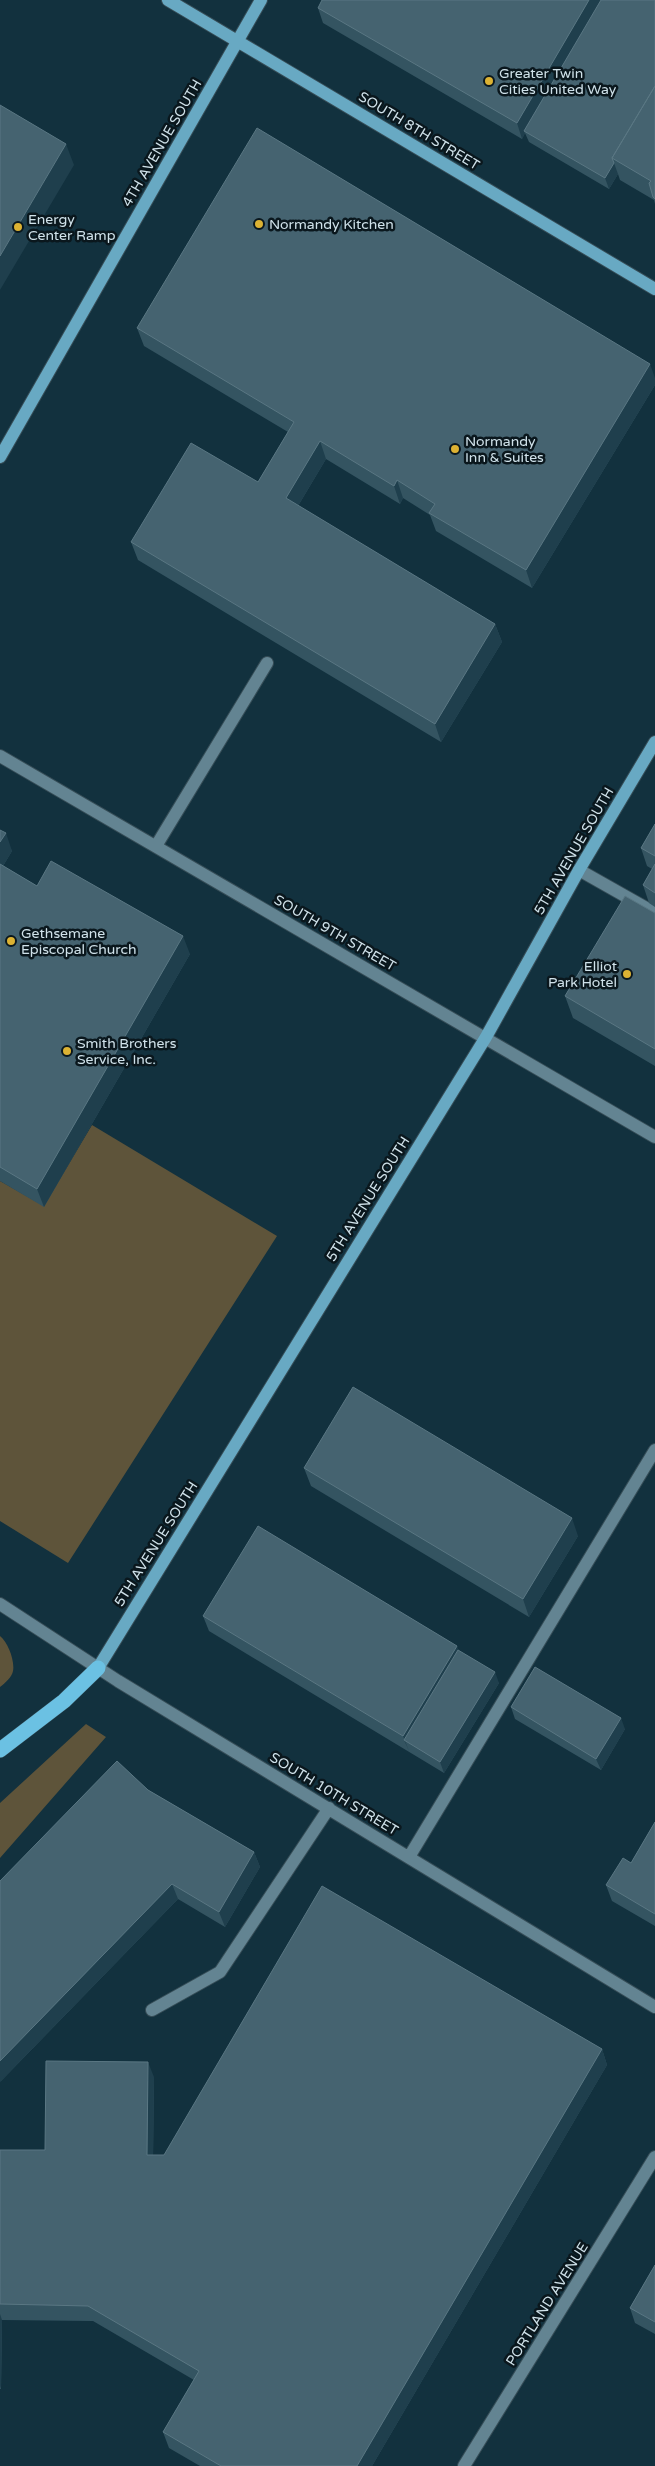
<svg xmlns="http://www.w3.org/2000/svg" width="655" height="2466" font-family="'Varela Round',sans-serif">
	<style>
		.green { fill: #5e543a }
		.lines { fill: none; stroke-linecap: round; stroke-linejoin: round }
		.minor-casing { stroke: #364d57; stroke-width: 14 }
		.major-casing { stroke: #364d57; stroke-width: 14 }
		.highway-casing { stroke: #364d57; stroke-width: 16 }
		.minor { stroke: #638492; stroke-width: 12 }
		.major { stroke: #68a9c3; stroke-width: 12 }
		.highway { stroke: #6bc1e3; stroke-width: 15 }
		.wall { fill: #345461 }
		.shaded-wall { fill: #1f3f4d }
		.building { fill: #456370; stroke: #5a7783 }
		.poi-dot { fill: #dcb233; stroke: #0a171d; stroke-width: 2 }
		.labels { text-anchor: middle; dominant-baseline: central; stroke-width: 5; stroke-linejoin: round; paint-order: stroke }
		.poi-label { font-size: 14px; fill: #d0e2ea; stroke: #0a171d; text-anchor: start }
		.street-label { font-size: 14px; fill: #d0e2ea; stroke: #0a171d }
	</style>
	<rect width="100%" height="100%" fill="#12313e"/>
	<!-- green -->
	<path class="green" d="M 92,1125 L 277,1236 L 68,1563 L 0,1521 L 0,1181 L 44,1206 Z
		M 0,1636 C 8,1642 15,1661 13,1671 C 12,1677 5,1683 0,1687 Z
		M 86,1724 L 106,1737 L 0,1858 L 0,1803 Z"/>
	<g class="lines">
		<defs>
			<path id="minor" d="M 0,756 L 655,1137
				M 156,846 L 267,663
				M 579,870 L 655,913
				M 0,1604 L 118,1681 L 655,2007
				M 409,1857 L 655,1450
				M 152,2010 L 220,1972 L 329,1808
				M 464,2466 L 655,2157"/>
			<path id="major" d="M 168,0 L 655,289
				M 0,457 L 261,0
				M 98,1668 L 486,1037 L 579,870 L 655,742"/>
			<path id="highway" d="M 0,1750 L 64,1701 L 98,1668"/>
		</defs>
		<!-- minor casing -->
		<use href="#minor" class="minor-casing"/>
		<!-- major casing -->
		<use href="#major" class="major-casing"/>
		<!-- highway casing -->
		<use href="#highway" class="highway-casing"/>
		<!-- minor -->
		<use href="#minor" class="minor"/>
		<!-- major -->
		<use href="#major" class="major"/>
		<!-- highway -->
		<use href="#highway" class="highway"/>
	</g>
	<!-- wall -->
	<path class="wall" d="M 655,0 L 655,204 L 654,200 L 620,180 L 618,174 L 609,189 L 529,142 L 525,133 L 522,139 L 323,23 L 318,8 Z
		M 137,328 L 655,378 L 655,385 L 532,588 L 436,531 L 430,515 L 403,498 L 400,504 L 326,459 L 298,506 L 495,624 L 502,642 L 441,742 L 138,560 L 131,542 L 258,482 L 288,432 L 144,346 Z
		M 655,824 L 655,907 L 649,903 L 643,885 L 652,869 L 647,866 L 641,848 Z
		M 0,830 L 12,851 L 3,866 L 37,886 L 190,954 L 44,1207 L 0,1181 Z
		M 655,913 L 655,1066 L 573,1018 L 565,996 Z
		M 304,1468 L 578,1536 L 529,1617 L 311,1486 Z
		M 203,1616 L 458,1650 L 499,1683 L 444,1773 L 209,1631 Z
		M 511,1707 L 625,1729 L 601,1770 L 515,1719 Z
		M 148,1790 L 254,1852 L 260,1867 L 225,1927 L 178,1899 L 0,2082 Z
		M 655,1822 L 655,1926 L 612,1901 L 606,1885 L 631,1863 Z
		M 602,2049 L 607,2065 L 372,2466 L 200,2466 L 169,2448 L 163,2432 L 194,2380 L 93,2321 L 2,2320 L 1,2389 L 0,2389 L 0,2150 L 45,2150 L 154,2077 L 153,2155 L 164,2155 Z
		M 655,2265 L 655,2334 L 635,2323 L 630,2308 Z"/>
	<!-- shaded-wall -->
	<path class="shaded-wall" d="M 589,0 L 604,0 L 524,131 L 525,133 L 522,139 L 517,123 Z
		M 66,144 L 74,165 L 0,290 L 0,256 Z
		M 614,163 L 618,174 L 609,189 L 605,178 Z
		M 650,364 L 655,378 L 655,385 L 532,588 L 526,570 Z
		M 320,441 L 326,459 L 292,516 L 286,498 Z
		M 397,480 L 403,498 L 400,504 L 394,486 Z
		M 495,624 L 502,642 L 441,742 L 435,724 Z
		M 6,833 L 12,851 L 0,871 L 0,842 Z
		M 183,936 L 190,954 L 44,1207 L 37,1189 Z
		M 572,1518 L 578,1536 L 529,1617 L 523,1599 Z
		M 457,1646 L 463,1661 L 404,1740 L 409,1751 L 403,1736 Z
		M 495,1672 L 499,1683 L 444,1773 L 440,1762 Z
		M 621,1718 L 625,1729 L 601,1770 L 596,1759 Z
		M 254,1852 L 260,1867 L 225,1927 L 219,1912 Z
		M 172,1884 L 178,1899 L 0,2082 L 0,2061 Z
		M 602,2049 L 607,2065 L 372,2466 L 357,2466 Z
		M 148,2062 L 154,2077 L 153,2171 L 147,2155 Z
		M 0,2314 L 2,2320 L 1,2389 L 0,2386 Z"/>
	<!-- building -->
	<path class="building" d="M 322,0 L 589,0 L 517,123 L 318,8 Z
		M 601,0 L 655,0 L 655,86 L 612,158 L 614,163 L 605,178 L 524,131 Z
		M 655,86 L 655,199 L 653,197 L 649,183 L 651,181 L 612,158 Z
		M 0,105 L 66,144 L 0,256 Z
		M 257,128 L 650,364 L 526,570 L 429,513 L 435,504 L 397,480 L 394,486 L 320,441 L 286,498 L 495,624 L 435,724 L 131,542 L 191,443 L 258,482 L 294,422 L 137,328 Z
		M 655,824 L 655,856 L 641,848 Z
		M 0,830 L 6,833 L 0,842 Z
		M 51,861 L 183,936 L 37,1189 L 0,1167 L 0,864 L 37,886 Z
		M 655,864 L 655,893 L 643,885 Z
		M 625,896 L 655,913 L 655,1049 L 565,996 Z
		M 353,1387 L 572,1518 L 523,1599 L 304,1468 Z
		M 258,1526 L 457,1646 L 403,1736 L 203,1616 Z
		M 458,1650 L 495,1672 L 440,1762 L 404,1740 Z
		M 535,1667 L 621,1718 L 596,1759 L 511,1707 Z
		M 117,1761 L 148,1790 L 254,1852 L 219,1912 L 172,1884 L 0,2061 L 0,1881 Z
		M 655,1822 L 655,1914 L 606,1885 L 623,1858 L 631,1863 Z
		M 322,1886 L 602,2049 L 357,2466 L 221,2466 L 163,2432 L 199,2371 L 88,2306 L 0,2304 L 0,2150 L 45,2150 L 46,2061 L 148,2062 L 147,2155 L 164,2155 Z
		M 655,2265 L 655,2322 L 630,2308 Z"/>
	<!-- markers -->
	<g class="poi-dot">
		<circle cx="489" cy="81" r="5"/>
		<circle cx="259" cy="224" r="5"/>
		<circle cx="18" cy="227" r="5"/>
		<circle cx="455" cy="449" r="5"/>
		<circle cx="11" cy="941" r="5"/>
		<circle cx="627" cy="974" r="5"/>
		<circle cx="67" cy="1051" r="5"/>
	</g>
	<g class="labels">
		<!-- poi labels -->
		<g class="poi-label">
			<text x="499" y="73">Greater Twin<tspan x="499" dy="16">Cities United Way</tspan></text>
			<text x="28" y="219">Energy<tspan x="28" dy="16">Center Ramp</tspan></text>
			<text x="269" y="224">Normandy Kitchen</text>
			<text x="465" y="441">Normandy<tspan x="465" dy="16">Inn &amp; Suites</tspan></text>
			<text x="21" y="933">Gethsemane<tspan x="21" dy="16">Episcopal Church</tspan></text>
			<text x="617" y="966" text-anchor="end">Elliot<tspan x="617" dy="16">Park Hotel</tspan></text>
			<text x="77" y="1043">Smith Brothers<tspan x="77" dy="16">Service, Inc.</tspan></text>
		</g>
		<!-- street labels -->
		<g class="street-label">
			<text transform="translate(419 131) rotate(31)">SOUTH 8TH STREET</text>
			<text transform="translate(162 143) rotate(-60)">4TH AVENUE SOUTH</text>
			<text transform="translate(574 851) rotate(-60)">5TH AVENUE SOUTH</text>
			<text transform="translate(335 933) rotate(30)">SOUTH 9TH STREET</text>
			<text transform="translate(368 1199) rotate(-58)">5TH AVENUE SOUTH</text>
			<text transform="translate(156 1544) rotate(-58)">5TH AVENUE SOUTH</text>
			<text transform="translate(334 1794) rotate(31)">SOUTH 10TH STREET</text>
			<text transform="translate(547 2304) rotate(-58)">PORTLAND AVENUE</text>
		</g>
	</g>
</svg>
